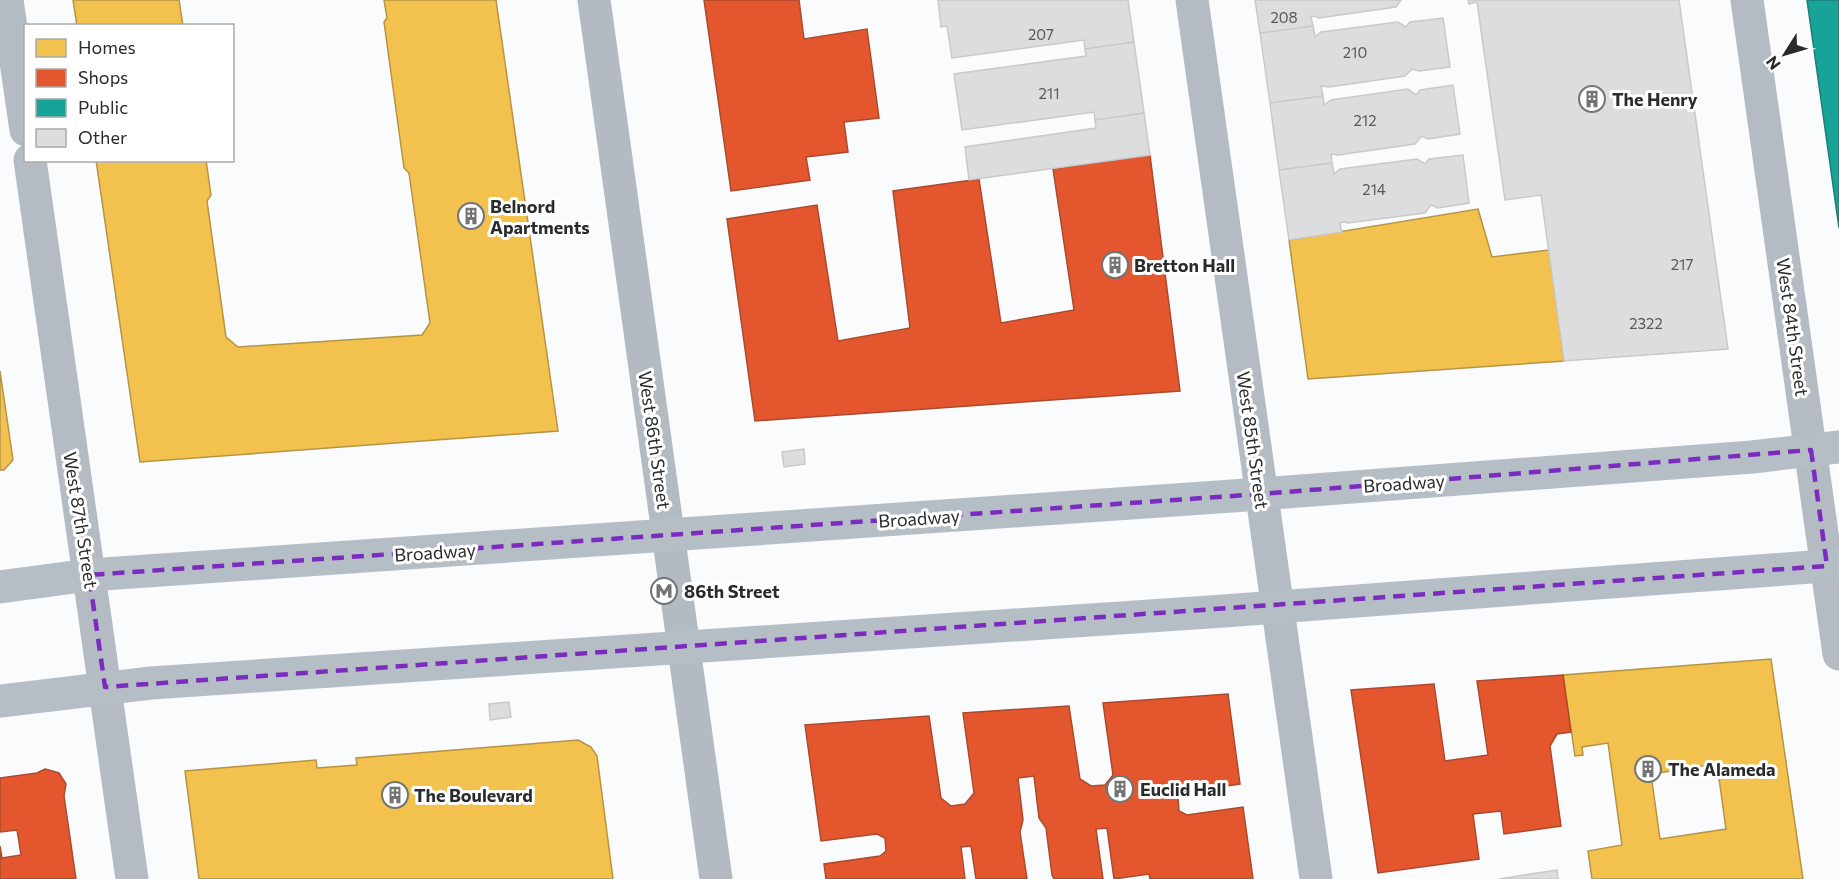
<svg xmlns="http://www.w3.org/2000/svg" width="1839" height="879" font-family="Commissioner,sans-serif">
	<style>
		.homes { fill: #f2c14e; stroke: #b69444; stroke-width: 1.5; fill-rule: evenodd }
		.shops { fill: #e4572e; stroke: #ac4a2d; stroke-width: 1.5 }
		.public { fill: #17a398; stroke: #1c7f78; stroke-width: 1.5 }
		.building { fill: #dcdddf; stroke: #c8c9ca; stroke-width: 1.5 }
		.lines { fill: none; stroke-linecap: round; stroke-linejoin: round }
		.street { stroke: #b4bbc2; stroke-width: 33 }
		.secondary { stroke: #b3bac2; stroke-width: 33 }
		.primary { stroke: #b6bec5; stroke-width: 33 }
		.marked { fill: none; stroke: #7b2cbf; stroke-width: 4.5; stroke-dasharray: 12 8; stroke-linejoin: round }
		.labels { text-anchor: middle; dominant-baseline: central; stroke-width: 6; stroke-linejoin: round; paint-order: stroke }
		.number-label { font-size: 15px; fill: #565859 }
		.poi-label { font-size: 18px; font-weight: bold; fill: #292b2c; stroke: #fff; text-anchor: start }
		.street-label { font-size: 18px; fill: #292b2c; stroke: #fff }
	</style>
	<rect width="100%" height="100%" fill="#f9fbfd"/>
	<!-- homes -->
	<path class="homes" d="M 73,0 L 179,0 L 183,26 L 77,26 Z
		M 384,0 L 496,0 L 558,431 L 140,462 L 96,160 L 206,160 L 211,195 L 207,201 L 226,337 L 238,347 L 422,335 L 430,323 L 409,173 L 404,168 L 384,22 L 387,18 Z
		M 1478,209 L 1492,257 L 1549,250 L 1564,361 L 1308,379 L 1289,240 Z
		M 0,371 L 13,460 L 4,470 L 0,470 Z
		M 1771,659 L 1803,879 L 1592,879 L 1588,851 L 1622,845 L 1608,743 L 1582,747 L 1583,755 L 1575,756 L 1563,675 ZM 1717,764 L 1726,829 L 1660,839 L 1651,774 Z
		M 578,740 L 591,747 L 597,756 L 613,879 L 199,879 L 185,771 L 316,760 L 317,768 L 357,765 L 356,758 Z"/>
	<!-- shops -->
	<path class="shops" d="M 704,0 L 799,0 L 804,39 L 867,29 L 879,118 L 844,122 L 848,152 L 806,157 L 810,180 L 731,191 Z
		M 1150,155 L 1180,391 L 755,421 L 727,219 L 817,205 L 838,341 L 910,328 L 893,191 L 979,179 L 1001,323 L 1074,310 L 1053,169 Z
		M 1563,675 L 1571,732 L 1557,734 L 1550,746 L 1561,826 L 1504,834 L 1501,811 L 1473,814 L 1479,859 L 1378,873 L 1351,690 L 1434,684 L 1445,761 L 1488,755 L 1477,681 Z
		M 1228,694 L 1240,784 L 1184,792 L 1178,798 L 1179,811 L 1187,815 L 1243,807 L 1253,879 L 1150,879 L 1149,874 L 1114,879 L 1107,828 L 1096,829 L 1103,879 L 1054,879 L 1052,875 L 1046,828 L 1039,818 L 1034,776 L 1018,778 L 1023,820 L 1020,832 L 1027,879 L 976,879 L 971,846 L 961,847 L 965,879 L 826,879 L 824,864 L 880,856 L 886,851 L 885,838 L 877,834 L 821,841 L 805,725 L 929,716 L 941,798 L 951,806 L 965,804 L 974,793 L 963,713 L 1069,706 L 1080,779 L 1091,786 L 1105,785 L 1113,775 L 1103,703 Z
		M 45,769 L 59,773 L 66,784 L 64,796 L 76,879 L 0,879 L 0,846 L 2,858 L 21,855 L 17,830 L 0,832 L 0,778 L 37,773 Z"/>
	<!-- public -->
	<path class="public" d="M 1807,0 L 1839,0 L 1839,228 Z"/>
	<!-- building -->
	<path class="building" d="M 938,0 L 1128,0 L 1134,42 L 1085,49 L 1084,40 L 952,58 L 947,26 L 941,27 Z
		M 1255,0 L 1401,0 L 1396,7 L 1319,18 L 1315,16 L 1311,17 L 1313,26 L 1260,33 Z
		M 1468,0 L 1679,0 L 1728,349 L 1564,361 L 1541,195 L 1505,200 L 1477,2 L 1469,4 Z
		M 1443,18 L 1450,67 L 1419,71 L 1412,69 L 1405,76 L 1329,87 L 1321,86 L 1323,96 L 1270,103 L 1260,33 L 1313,26 L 1315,37 L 1321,32 L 1398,22 L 1406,27 L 1410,22 Z
		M 1134,42 L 1144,113 L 1095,120 L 1094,112 L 962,130 L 954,74 L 1086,56 L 1085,49 Z
		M 1453,85 L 1460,134 L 1428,139 L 1422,136 L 1415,144 L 1338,155 L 1331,154 L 1332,163 L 1279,170 L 1270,103 L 1323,96 L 1324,105 L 1331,100 L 1408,89 L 1416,95 L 1420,90 Z
		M 1144,113 L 1150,155 L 969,180 L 965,147 L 1096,128 L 1095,120 Z
		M 1463,155 L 1469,203 L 1438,208 L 1431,205 L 1425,213 L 1348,223 L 1344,222 L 1340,223 L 1342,232 L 1289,240 L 1279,170 L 1332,163 L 1334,174 L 1340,169 L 1417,159 L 1425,164 L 1429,159 Z
		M 804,449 L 805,464 L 784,467 L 782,452 Z
		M 509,702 L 511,717 L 490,720 L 489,704 Z
		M 1557,870 L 1558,879 L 1499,879 Z"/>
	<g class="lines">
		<!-- street -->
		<path class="street" d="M 7,0 L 26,130
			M 1192,0 L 1316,879
			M 1747,0 L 1839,654
			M 30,160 L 132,879"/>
		<!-- secondary -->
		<path class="secondary" d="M 594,0 L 716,879"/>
		<!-- primary -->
		<path class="primary" d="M 0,587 L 89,575 L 1261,494 L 1752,457 L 1839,447
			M 0,701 L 151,683 L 1224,611 L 1839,565"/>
	</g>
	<!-- marked area -->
	<path class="marked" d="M 1811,450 L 1827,566 L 105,687 L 89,575 L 1261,494 Z"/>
	<!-- icons -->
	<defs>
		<symbol id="building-ring" viewBox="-11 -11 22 22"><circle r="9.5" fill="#fff" stroke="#727475" stroke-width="1.5"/><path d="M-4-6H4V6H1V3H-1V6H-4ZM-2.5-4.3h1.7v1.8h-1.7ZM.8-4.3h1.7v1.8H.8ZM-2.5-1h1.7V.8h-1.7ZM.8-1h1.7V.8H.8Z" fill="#727475"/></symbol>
		<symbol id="metro-ring" viewBox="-11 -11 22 22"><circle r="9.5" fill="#fff" stroke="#727475" stroke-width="1.5"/><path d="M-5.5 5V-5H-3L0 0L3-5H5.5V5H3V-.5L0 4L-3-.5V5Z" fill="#727475"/></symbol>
	</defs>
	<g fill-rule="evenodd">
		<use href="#building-ring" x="1577" y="84" width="30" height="30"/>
		<use href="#building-ring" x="456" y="201" width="30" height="30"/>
		<use href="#building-ring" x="1100" y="250" width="30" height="30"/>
		<use href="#metro-ring" x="649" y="576" width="30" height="30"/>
		<use href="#building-ring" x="1633" y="754" width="30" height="30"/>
		<use href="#building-ring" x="1105" y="774" width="30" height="30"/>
		<use href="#building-ring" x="380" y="780" width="30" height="30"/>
	</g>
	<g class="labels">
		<!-- number labels -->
		<g class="number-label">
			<text x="1284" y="17">208</text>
			<text x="1041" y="34">207</text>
			<text x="1355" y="52">210</text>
			<text x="1049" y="93">211</text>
			<text x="1365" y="120">212</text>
			<text x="1374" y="189">214</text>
			<text x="1682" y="264">217</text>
			<text x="1646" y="323">2322</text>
		</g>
		<!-- poi labels -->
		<g class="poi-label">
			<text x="1612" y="99">The Henry</text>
			<text x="490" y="206">Belnord<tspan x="490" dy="21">Apartments</tspan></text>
			<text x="1134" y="265">Bretton Hall</text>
			<text x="684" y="591">86th Street</text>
			<text x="1668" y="769">The Alameda</text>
			<text x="1140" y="789">Euclid Hall</text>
			<text x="414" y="795">The Boulevard</text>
		</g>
		<!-- street labels -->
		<g class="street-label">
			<text transform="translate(1793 327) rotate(82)">West 84th Street</text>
			<text transform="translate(655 440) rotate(82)">West 86th Street</text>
			<text transform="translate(1253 440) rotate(82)">West 85th Street</text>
			<text transform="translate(1404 483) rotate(-4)">Broadway</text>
			<text transform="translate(919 518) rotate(-4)">Broadway</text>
			<text transform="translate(81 520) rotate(81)">West 87th Street</text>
			<text transform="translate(435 552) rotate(-4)">Broadway</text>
		</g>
	</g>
	<!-- legend -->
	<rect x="24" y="24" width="210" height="138" fill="#ffffff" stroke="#a9aaab" stroke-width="1.5"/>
	<rect x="36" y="39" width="30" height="18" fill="#f2c14e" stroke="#a9aaab" stroke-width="1.5"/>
	<text x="78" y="54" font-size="18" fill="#292b2c">Homes</text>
	<rect x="36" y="69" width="30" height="18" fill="#e4572e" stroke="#a9aaab" stroke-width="1.5"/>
	<text x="78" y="84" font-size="18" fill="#292b2c">Shops</text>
	<rect x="36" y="99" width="30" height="18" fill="#17a398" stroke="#a9aaab" stroke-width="1.5"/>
	<text x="78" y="114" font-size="18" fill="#292b2c">Public</text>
	<rect x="36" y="129" width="30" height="18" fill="#dcdddf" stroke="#a9aaab" stroke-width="1.5"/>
	<text x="78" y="144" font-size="18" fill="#292b2c">Other</text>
	<!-- north arrow -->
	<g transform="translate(1785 54) rotate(233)" stroke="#ffffff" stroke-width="4.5" paint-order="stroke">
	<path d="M0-4.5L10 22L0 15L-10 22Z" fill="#292b2c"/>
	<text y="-9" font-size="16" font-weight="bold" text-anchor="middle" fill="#292b2c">N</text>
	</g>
</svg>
